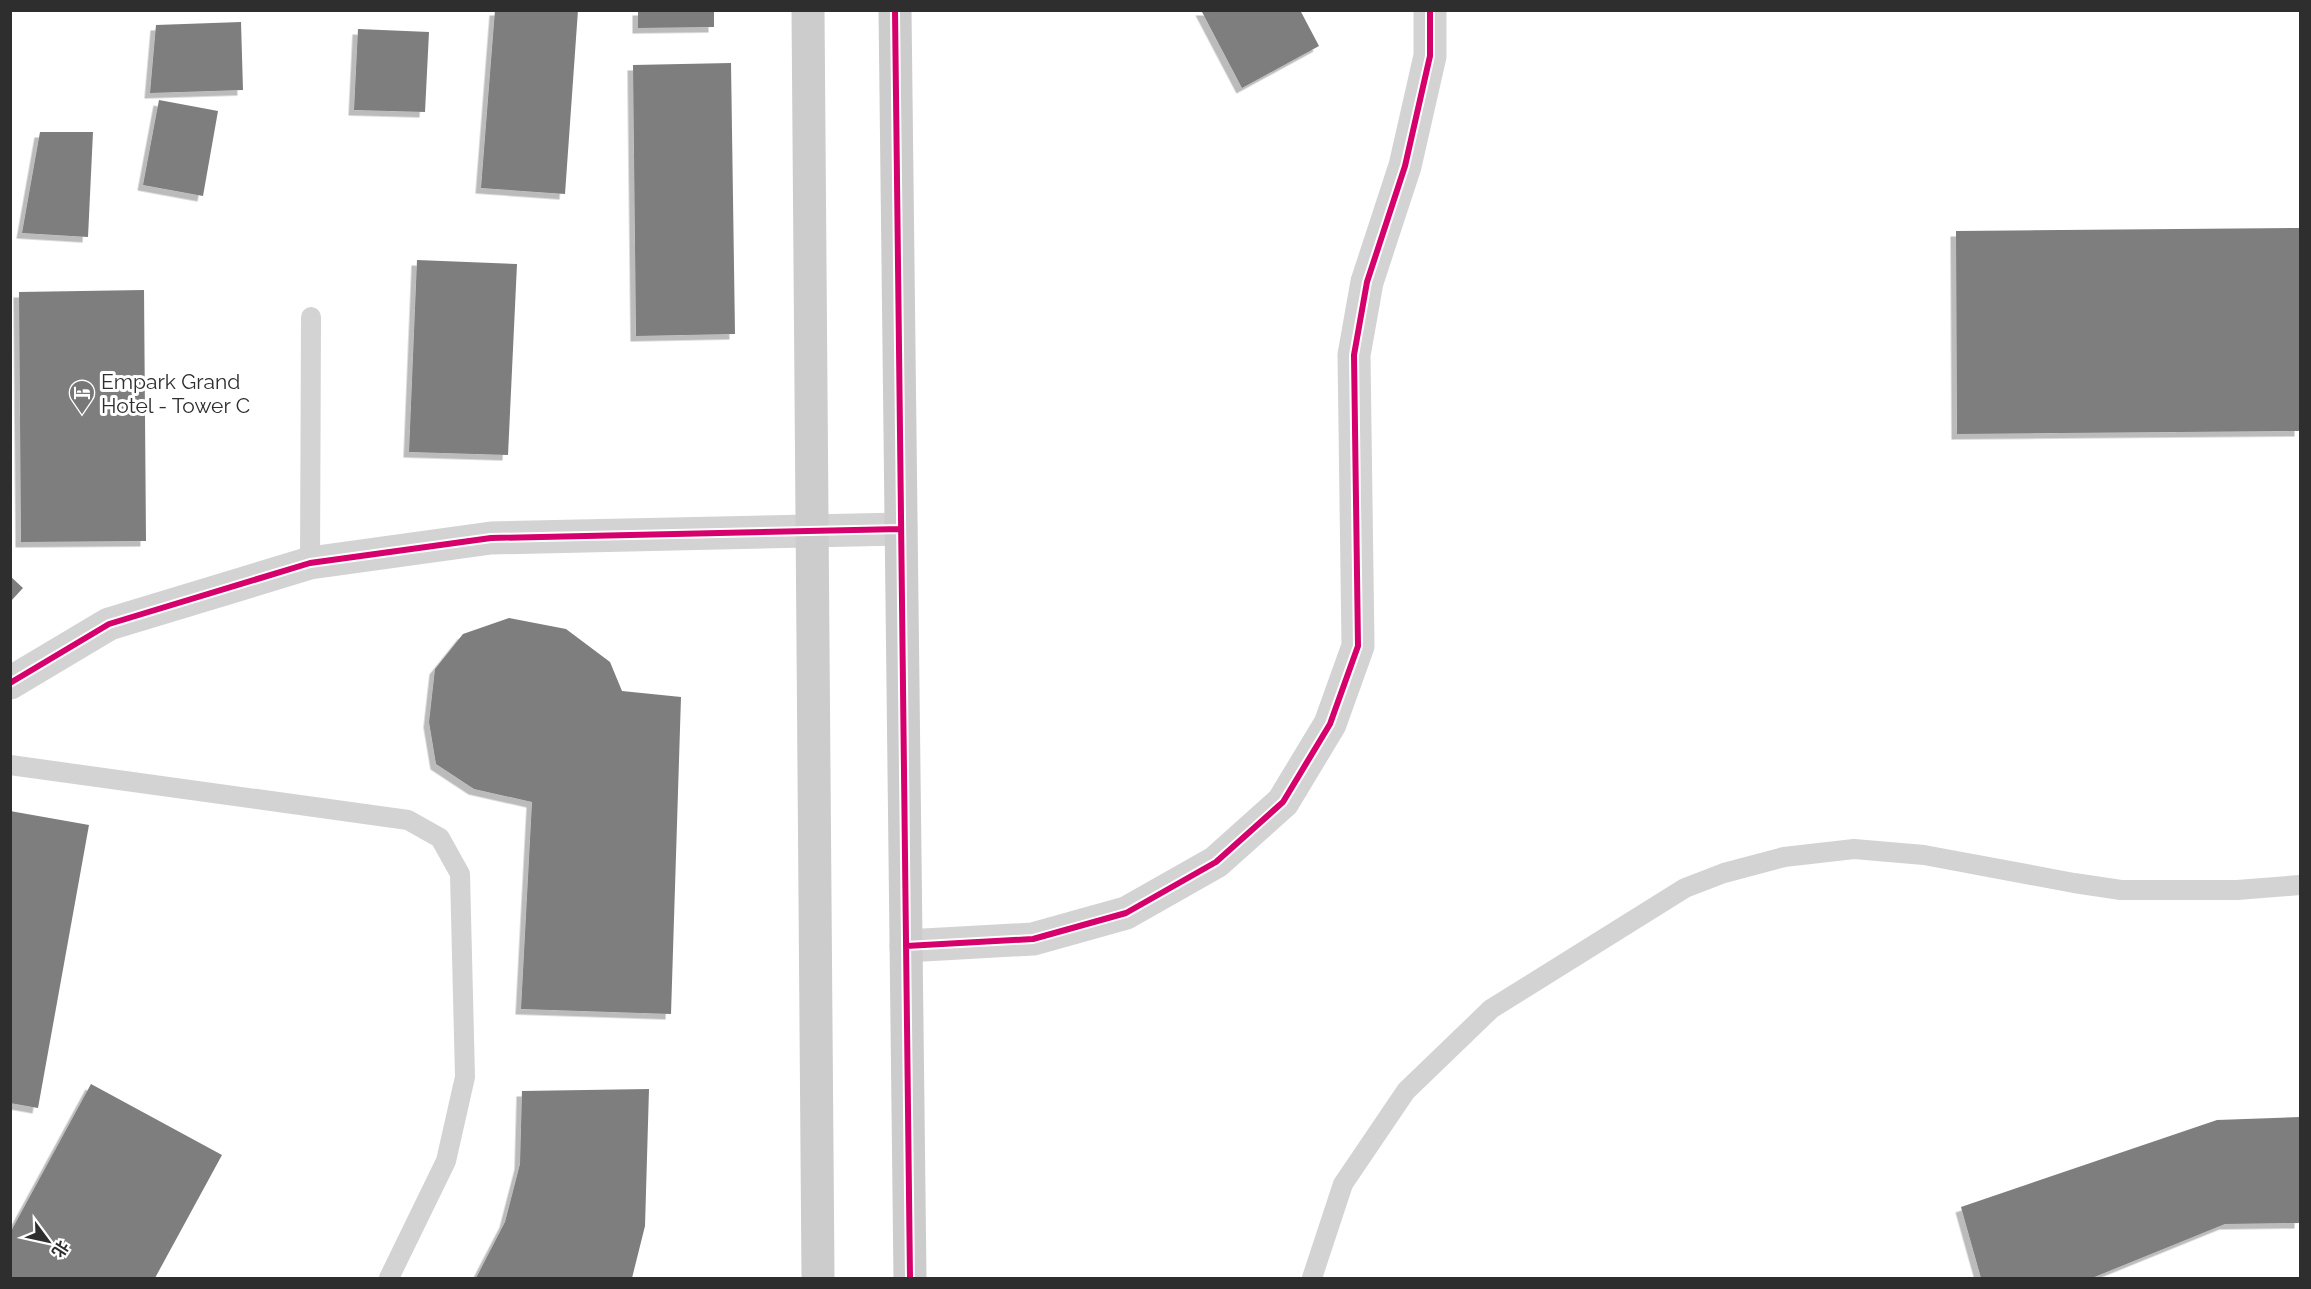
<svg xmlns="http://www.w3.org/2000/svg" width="2311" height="1289" font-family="Raleway,'Noto Sans SC',sans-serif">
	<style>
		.building { fill: #7e7e7e; filter: url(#shadow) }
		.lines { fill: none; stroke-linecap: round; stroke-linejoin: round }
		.lane { stroke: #d3d3d3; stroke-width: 20 }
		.street { stroke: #d3d3d3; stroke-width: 33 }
		.secondary { stroke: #ccc; stroke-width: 33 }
		.cycleway-casing { stroke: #fff; stroke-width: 10 }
		.cycleway { stroke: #d6006c; stroke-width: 6 }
		.labels { text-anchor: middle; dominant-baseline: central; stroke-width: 6; stroke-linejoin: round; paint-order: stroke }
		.poi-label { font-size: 21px; fill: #2e2e2e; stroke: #fff; text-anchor: start }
	</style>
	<defs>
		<filter id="shadow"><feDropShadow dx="-5.5" dy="5.5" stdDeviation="0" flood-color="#0004"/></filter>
	</defs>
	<rect width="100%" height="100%" fill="#fff"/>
	<!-- building -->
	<path class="building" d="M 495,10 L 578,10 L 565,194 L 481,188 Z
		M 638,10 L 714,10 L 714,27 L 638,28 Z
		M 1201,10 L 1300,10 L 1319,46 L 1242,88 Z
		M 241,22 L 243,90 L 150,93 L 156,25 Z
		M 358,29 L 429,32 L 425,112 L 354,110 Z
		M 731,63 L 735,334 L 636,336 L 633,65 Z
		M 159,100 L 218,111 L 203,196 L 143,185 Z
		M 40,132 L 93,132 L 88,237 L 22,233 Z
		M 2300,228 L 2300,431 L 1957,434 L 1956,231 Z
		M 417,260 L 517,264 L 508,455 L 409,452 Z
		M 144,290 L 146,541 L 21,542 L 19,292 Z
		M 10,576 L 23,588 L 10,602 Z
		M 509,618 L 566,629 L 610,662 L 622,691 L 681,697 L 671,1014 L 521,1009 L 532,802 L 474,789 L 436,764 L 429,722 L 435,669 L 463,634 Z
		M 10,811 L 89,825 L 38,1108 L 10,1103 Z
		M 91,1084 L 222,1155 L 155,1278 L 10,1278 L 10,1233 Z
		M 649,1089 L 645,1226 L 632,1278 L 476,1278 L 505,1222 L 520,1164 L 522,1091 Z
		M 2300,1117 L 2300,1223 L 2225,1224 L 2092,1278 L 1981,1278 L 1961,1207 L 2217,1120 Z"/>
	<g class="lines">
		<!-- lane -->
		<path class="lane" d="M 310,563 L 311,317
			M 10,765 L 408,820 L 440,838 L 460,874 L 465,1077 L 446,1161 L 389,1278
			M 1312,1278 L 1343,1184 L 1406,1091 L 1491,1009 L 1685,888 L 1724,873 L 1784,857 L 1854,849 L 1924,855 L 2074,883 L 2121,890 L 2237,890 L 2300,885"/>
		<!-- street -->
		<path class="street" d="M 10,683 L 109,624 L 310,563 L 491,538 L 901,529
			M 906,946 L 1033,939 L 1126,913 L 1216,862 L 1283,802 L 1330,724 L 1358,646 L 1354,355 L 1367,282 L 1405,166 L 1430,56 L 1430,10"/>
		<!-- secondary -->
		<path class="secondary" d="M 808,10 L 818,1278
			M 895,10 L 910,1278"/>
		<defs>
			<path id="cycleway" d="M 895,10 L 910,1278
				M 10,683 L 109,624 L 310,563 L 491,538 L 901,529
				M 906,946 L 1033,939 L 1126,913 L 1216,862 L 1283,802 L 1330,724 L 1358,646 L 1354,355 L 1367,282 L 1405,166 L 1430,56 L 1430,10"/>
		</defs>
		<!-- cycleway casing -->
		<use href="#cycleway" class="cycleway-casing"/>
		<!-- cycleway -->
		<use href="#cycleway" class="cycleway"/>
	</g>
	<!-- icons -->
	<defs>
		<symbol id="hotel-pin" viewBox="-11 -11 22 30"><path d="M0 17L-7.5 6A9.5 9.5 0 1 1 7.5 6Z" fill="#777" stroke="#fff"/><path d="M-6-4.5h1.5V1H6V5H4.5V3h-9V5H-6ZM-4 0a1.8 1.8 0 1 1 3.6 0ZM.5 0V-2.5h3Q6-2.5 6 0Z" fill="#fff"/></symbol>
	</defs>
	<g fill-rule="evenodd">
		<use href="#hotel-pin" x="67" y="378" width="30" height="40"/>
	</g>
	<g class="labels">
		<!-- poi labels -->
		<g class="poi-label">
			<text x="101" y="381">Empark Grand<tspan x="101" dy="24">Hotel - Tower C</tspan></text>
		</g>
	</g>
	<!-- border -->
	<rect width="2311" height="1289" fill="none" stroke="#2e2e2e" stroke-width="24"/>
	<!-- north arrow -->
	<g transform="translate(48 1241) rotate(123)" stroke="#ffffff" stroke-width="4.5" paint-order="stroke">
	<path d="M0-4.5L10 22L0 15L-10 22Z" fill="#2e2e2e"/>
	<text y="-9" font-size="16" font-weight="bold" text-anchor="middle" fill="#2e2e2e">北</text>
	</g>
</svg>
